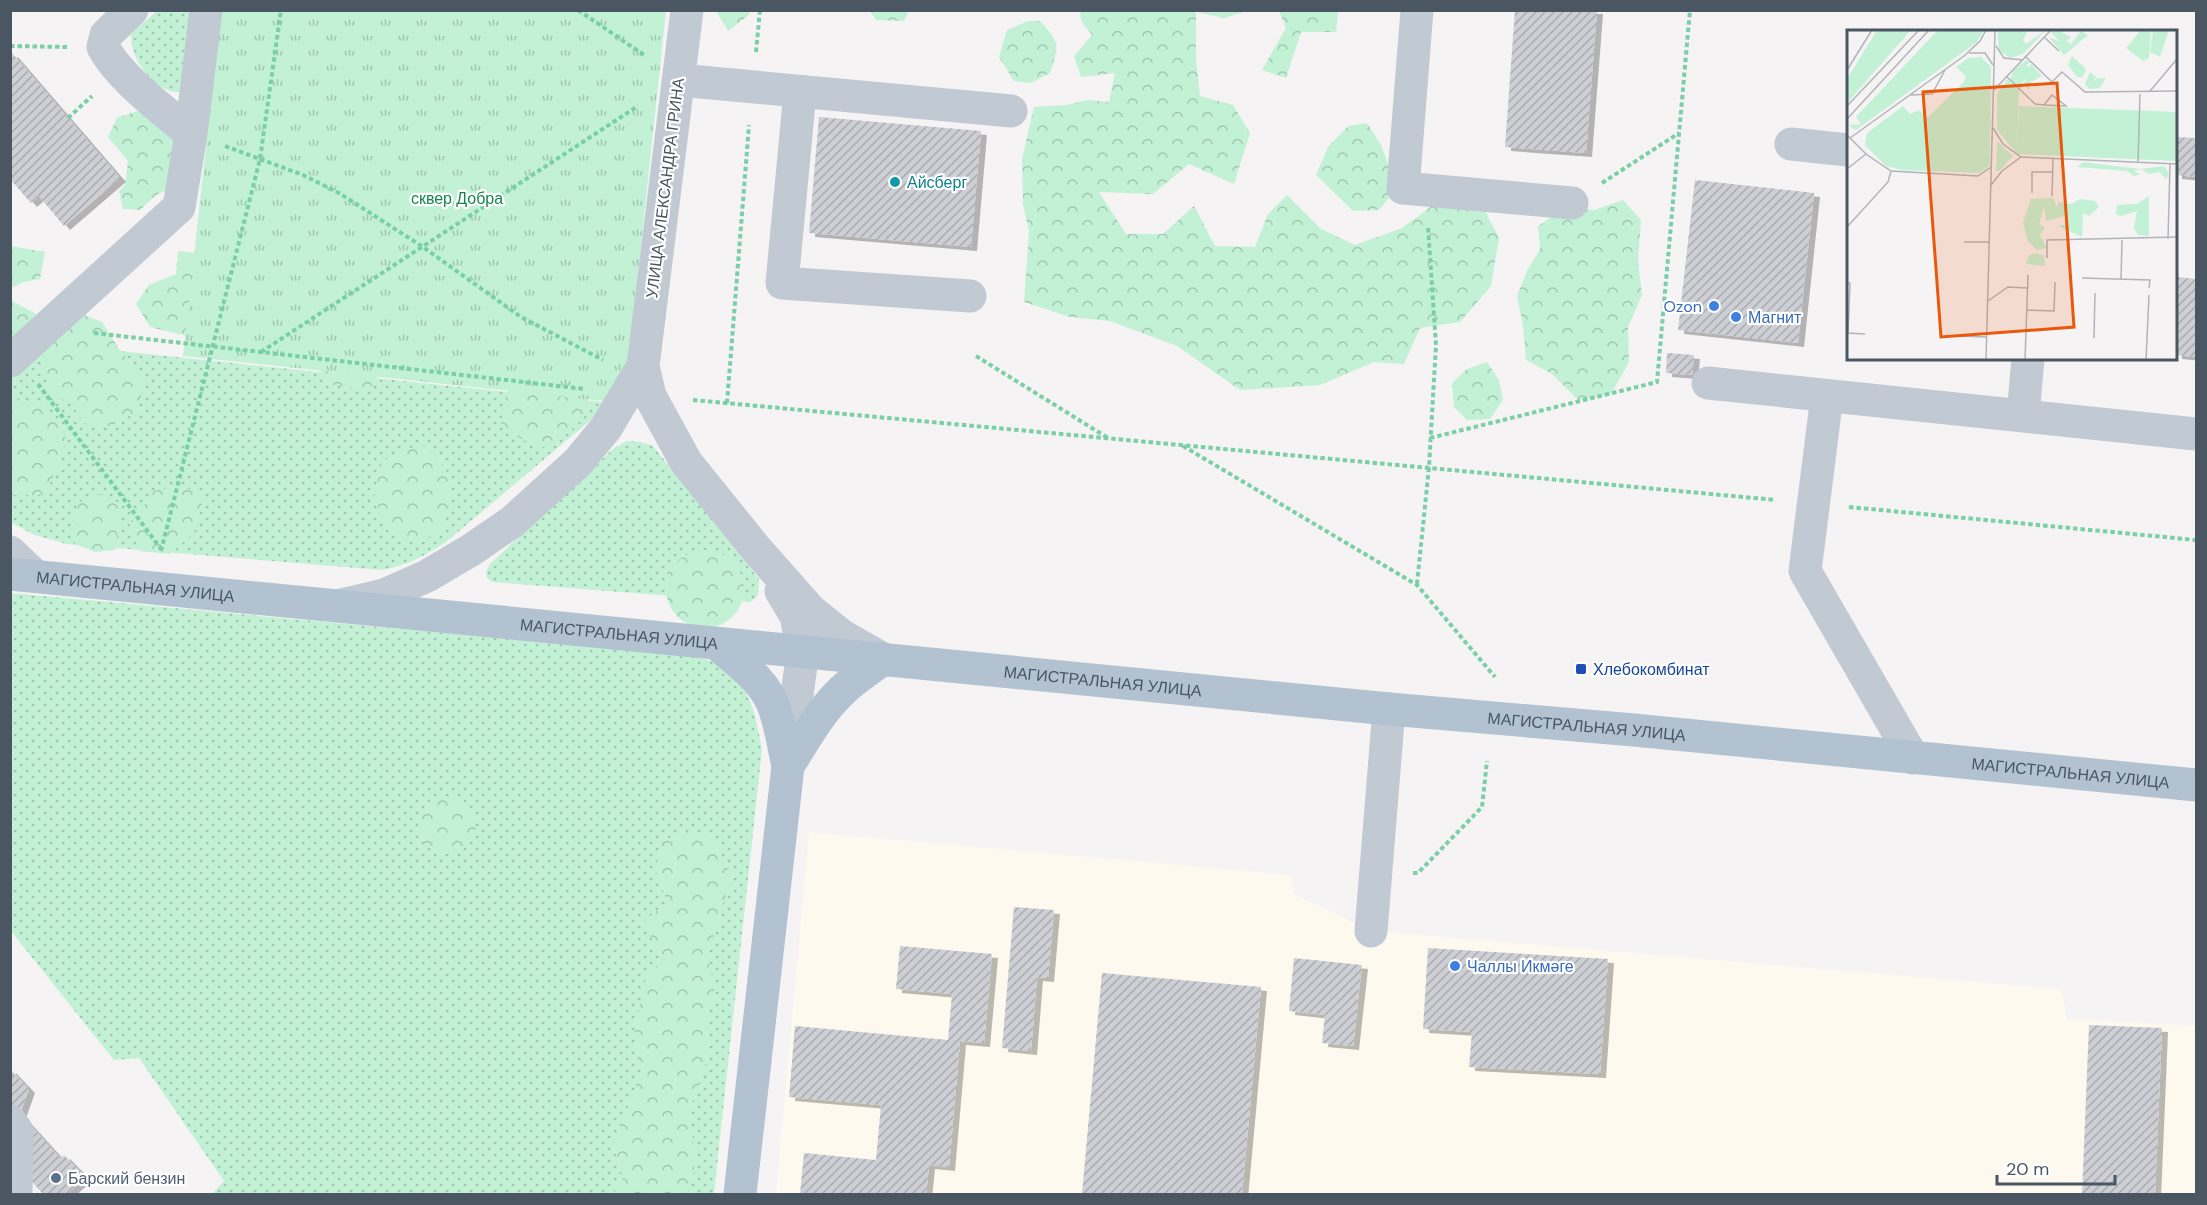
<svg xmlns="http://www.w3.org/2000/svg" width="2207" height="1205" font-family="'DM Sans',sans-serif">
	<style>
		.commercial { fill: #fdf9ef }
		.grass { fill: url(#grass-dots) }
		.forest { fill: url(#forest-crowns) }
		.park { fill: url(#park-tufts) }
		.building { fill: url(#building-hatch); filter: url(#shadow) }
		.lines { fill: none; stroke-linecap: round; stroke-linejoin: round }
		.path { stroke: #7ad0a6; stroke-width: 4; stroke-dasharray: 4.5 3; stroke-linecap: butt }
		.minor { stroke: #c1cad2; stroke-width: 33 }
		.major { stroke: #b3c2d1; stroke-width: 33 }
		.culture-dot { fill: #0f9aa8; stroke: #fff; stroke-width: 2 }
		.shop-dot { fill: #3f7fe0; stroke: #fff; stroke-width: 2 }
		.transit-dot { fill: #1a4fb4; stroke: #fff; stroke-width: 2 }
		.service-dot { fill: #5c6f8a; stroke: #fff; stroke-width: 2 }
		.labels { text-anchor: middle; dominant-baseline: central; stroke-width: 4.5; stroke-linejoin: round; paint-order: stroke }
		.culture-label { font-size: 16px; fill: #0d838f; stroke: #fff; text-anchor: start }
		.street-label { font-size: 16px; fill: #4a5661; stroke: #fff }
		.park-label { font-size: 16px; fill: #17864f; stroke: #fff }
		.shop-label { font-size: 16px; fill: #366cbe; stroke: #fff; text-anchor: start }
		.transit-label { font-size: 16px; fill: #164399; stroke: #fff; text-anchor: start }
		.service-label { font-size: 16px; fill: #4e5e75; stroke: #fff; text-anchor: start }
		.inset-road { fill: none; stroke: #b1b4b9; stroke-width: 1.5 }
		.view { fill: #e8590c; fill-opacity: 0.15; stroke: #e8590c; stroke-width: 3 }
		.inset-edge { fill: none; stroke: #4a5661; stroke-width: 3 }
	</style>
	<defs>
		<pattern id="grass-dots" width="8" height="8" patternUnits="userSpaceOnUse" patternTransform="scale(1.5)"><rect width="8" height="8" fill="#c3f1d5"/><path d="M2 2h.1M6 6h.1" fill="none" stroke="#a0c6b0" stroke-width="1.8" stroke-linecap="round"/></pattern>
		<pattern id="forest-crowns" width="20" height="18" patternUnits="userSpaceOnUse" patternTransform="scale(1.5)"><rect width="20" height="18" fill="#c3f1d5"/><path d="M2 6a3 3 0 1 1 6 0M12 15a3 3 0 1 1 6 0" fill="none" stroke="#a0c6b0"/></pattern>
		<pattern id="park-tufts" width="24" height="20" patternUnits="userSpaceOnUse" patternTransform="scale(1.5)"><rect width="24" height="20" fill="#c3f1d5"/><path d="M3 7l-1-3M5 7V3M7 7l1-3M15 17l-1-3M17 17v-4M19 17l1-3" fill="none" stroke="#a0c6b0"/></pattern>
		<pattern id="building-hatch" width="6" height="6" patternUnits="userSpaceOnUse" patternTransform="scale(1.5)"><rect width="6" height="6" fill="#cdcfd5"/><path d="M-1 1l2-2M0 6l6-6M5 7l2-2" fill="none" stroke="#a8abb0"/></pattern>
		<filter id="shadow"><feDropShadow dx="6" dy="4" stdDeviation="0" flood-color="#0004"/></filter>
	</defs>
	<rect width="100%" height="100%" fill="#f5f3f3"/>
	<!-- commercial -->
	<path class="commercial" d="M 809,832 L 1292,875 L 1294,894 L 1371,931 L 2062,989 L 2067,1019 L 2196,1026 L 2196,1194 L 776,1194 Z"/>
	<!-- grass -->
	<path class="grass" d="M 157,11 L 193,11 L 180,92 C 155,93 129,58 131,34 Z
		M 44,343 L 611,403 L 446,542 C 425,556 407,565 382,570 L 67,544 L 35,535 L 10,522 L 10,373 Z
		M 627,441 L 641,442 L 653,446 L 759,579 L 758,595 L 751,602 L 492,582 L 487,578 L 486,572 L 490,564 L 613,449 Z
		M 11,593 L 695,656 C 704,659 714,661 722,666 C 751,684 756,718 762,749 L 714,1194 L 212,1194 L 224,1181 L 139,1058 L 114,1060 L 11,931 Z"/>
	<!-- forest -->
	<path class="forest" d="M 716,11 L 716,10 L 750,11 L 749,15 L 728,31 Z
		M 870,11 L 909,11 L 904,21 L 876,20 Z
		M 1080,11 L 1247,11 L 1224,18 L 1196,12 L 1196,58 L 1200,96 L 1233,105 L 1250,133 L 1234,184 L 1189,164 L 1153,194 L 1099,192 L 1126,234 L 1163,234 L 1194,206 L 1215,246 L 1255,247 L 1268,214 L 1287,195 L 1321,229 L 1355,245 L 1402,228 L 1448,194 L 1477,195 L 1499,238 L 1491,286 L 1460,322 L 1420,328 L 1404,364 L 1374,362 L 1320,385 L 1240,390 L 1177,346 L 1110,321 L 1070,317 L 1024,302 L 1029,231 L 1023,204 L 1022,159 L 1034,107 L 1066,105 L 1088,100 L 1109,102 L 1115,73 L 1081,77 L 1074,56 L 1092,35 L 1081,21 Z
		M 1279,11 L 1338,11 L 1336,32 L 1301,32 L 1286,78 L 1262,70 L 1286,28 Z
		M 1028,21 L 1040,21 C 1061,44 1059,45 1050,73 L 1031,83 L 1014,81 L 999,57 L 1007,30 Z
		M 140,110 L 179,143 L 174,186 L 156,195 L 140,210 L 123,209 L 119,191 L 125,185 L 128,161 L 108,137 L 117,118 Z
		M 1367,123 L 1381,145 L 1397,188 L 1379,210 L 1353,211 L 1316,175 L 1328,147 L 1348,126 Z
		M 1623,200 L 1641,220 L 1638,261 L 1642,295 L 1628,327 L 1629,362 L 1611,394 L 1578,400 L 1552,374 L 1526,360 L 1523,325 L 1517,296 L 1528,269 L 1540,249 L 1538,226 L 1566,208 L 1594,210 Z
		M 10,246 L 45,252 L 40,279 L 23,282 L 11,288 Z
		M 178,251 L 210,255 L 195,338 L 150,327 L 136,304 L 149,285 L 176,274 Z
		M 10,300 L 36,314 L 11,344 Z
		M 84,315 L 102,322 L 119,349 L 145,383 L 137,412 L 111,426 L 85,424 L 72,405 L 50,392 L 41,364 L 51,342 Z
		M 313,349 L 391,356 L 369,390 L 325,384 Z
		M 1487,362 L 1499,380 L 1503,400 L 1490,419 L 1467,420 L 1454,407 L 1452,383 L 1467,369 Z
		M 515,365 L 590,378 L 585,416 L 574,428 L 547,448 C 528,444 515,437 501,423 L 504,404 Z
		M 11,397 L 45,403 L 66,438 L 61,459 L 45,495 L 11,495 Z
		M 422,445 L 439,461 L 453,480 L 445,526 L 418,545 L 384,528 L 374,493 L 382,462 L 400,451 Z
		M 172,487 L 191,489 L 203,500 L 194,533 L 170,554 L 139,551 L 129,523 L 141,510 L 154,491 Z
		M 107,493 L 122,507 L 115,550 L 95,552 L 75,544 L 72,519 L 80,502 L 92,496 Z
		M666 589a39 39 0 1 1 78 0a39 39 0 1 1-78 0Z
		M418 825a29 29 0 1 1 58 0a29 29 0 1 1-58 0Z
		M 686,831 L 711,834 L 733,878 L 721,908 L 717,929 L 707,951 L 716,998 L 706,1017 L 707,1060 L 690,1110 L 695,1157 L 693,1179 L 687,1194 L 613,1194 L 623,1178 L 613,1146 L 641,1072 L 634,1034 L 646,977 L 663,960 L 643,922 L 667,902 L 655,869 L 663,841 Z"/>
	<!-- park -->
	<path class="park" d="M 221,11 L 666,11 L 627,376 L 612,402 L 183,356 Z"/>
	<!-- building -->
	<path class="building" d="M 1515,10 L 1597,10 L 1586,153 L 1505,147 Z
		M 12,53 L 120,178 L 64,226 L 39,196 L 31,203 L 10,179 L 10,55 Z
		M 819,117 L 981,131 L 971,247 L 809,233 Z
		M 2176,137 L 2196,138 L 2196,177 L 2176,175 Z
		M 1695,180 L 1814,193 L 1798,343 L 1678,330 Z
		M 2176,277 L 2196,279 L 2196,357 L 2176,355 Z
		M 1667,353 L 1694,355 L 1692,375 L 1666,373 Z
		M 1014,907 L 1054,910 L 1048,978 L 1037,977 L 1031,1051 L 1002,1048 Z
		M 900,946 L 992,954 L 984,1043 L 960,1041 L 949,1167 L 929,1165 L 926,1194 L 800,1194 L 804,1153 L 876,1160 L 881,1105 L 789,1097 L 795,1026 L 948,1040 L 952,994 L 896,989 Z
		M 1428,948 L 1608,959 L 1600,1074 L 1469,1067 L 1472,1032 L 1423,1029 Z
		M 1294,958 L 1362,965 L 1353,1046 L 1322,1043 L 1325,1015 L 1289,1011 Z
		M 1102,973 L 1261,987 L 1242,1194 L 1082,1194 Z
		M 2089,1025 L 2162,1028 L 2155,1194 L 2082,1194 Z
		M 10,1069 L 29,1089 L 20,1114 L 61,1159 L 64,1155 L 86,1177 L 67,1194 L 43,1194 L 10,1157 Z"/>
	<g class="lines">
		<!-- path -->
		<path class="path" d="M 578,10 L 644,55
			M 10,46 L 67,47
			M 756,52 L 760,10
			M 68,118 L 92,96
			M 225,146 L 303,175 L 339,193 L 423,247 L 521,317 L 603,360
			M 1602,183 L 1679,133
			M 94,333 L 585,389
			M 261,352 L 638,106
			M 976,356 L 1108,438
			M 38,384 L 161,549
			M 693,400 L 1776,500
			M 727,403 L 749,125
			M 1430,438 L 1657,382 L 1690,10
			M 1183,446 L 1417,585 L 1495,677
			M 1849,507 L 2196,540
			M 161,551 L 260,159 L 281,10
			M 1417,584 L 1429,467 L 1436,345 L 1428,227
			M 1413,873 L 1418,873 L 1482,807 L 1487,761"/>
		<!-- minor -->
		<path class="minor" d="M 132,10 L 106,35 L 103,47 C 120,79 164,110 191,134
			M 687,10 L 643,366 L 650,396 L 686,462 L 757,550 L 811,611 L 841,635 L 883,659
			M 1417,10 L 1403,188 L 1572,203
			M 679,80 L 1011,111
			M 800,92 L 782,283 L 970,296
			M 1791,144 L 1848,150
			M 10,361 L 179,207 L 191,134 L 206,10
			M 1708,383 L 2196,434
			M 1827,396 L 1805,571 L 1913,758
			M 2023,416 L 2028,358
			M 10,552 L 35,576
			M 781,591 L 796,616 L 803,651 L 788,761
			M 341,605 L 384,595 L 427,576 L 471,550 L 512,522 L 578,462 L 606,428 L 643,366
			M 1371,931 L 1389,709
			M 10,1121 L 17,1131 L 16,1194"/>
		<!-- major -->
		<g class="major">
			<path id="s1" d="M 10,574 L 1389,709 L 1634,730 L 2196,785"/>
			<path d="M 717,644 C 739,663 766,681 775,710 C 781,728 784,748 788,766 L 740,1194"/>
			<path d="M 788,766 C 805,739 821,709 846,687 C 857,677 871,668 883,659"/>
		</g>
	</g>
	<!-- markers -->
	<circle class="culture-dot" cx="895" cy="182" r="6"/>
	<g class="shop-dot">
		<circle cx="1714" cy="306" r="6"/>
		<circle cx="1736" cy="317" r="6"/>
		<circle cx="1455" cy="966" r="6"/>
	</g>
	<rect class="transit-dot" x="1575" y="663" width="12" height="12" rx="3"/>
	<circle class="service-dot" cx="56" cy="1178" r="6"/>
	<g class="labels">
		<!-- culture labels -->
		<g class="culture-label">
			<text x="907" y="182">Айсберг</text>
		</g>
		<!-- street labels -->
		<g class="street-label">
			<text transform="translate(665 188) rotate(-83)">УЛИЦА АЛЕКСАНДРА ГРИНА</text>
			<text stroke="none"><textPath href="#s1" startOffset="126">МАГИСТРАЛЬНАЯ УЛИЦА</textPath></text>
			<text stroke="none"><textPath href="#s1" startOffset="612">МАГИСТРАЛЬНАЯ УЛИЦА</textPath></text>
			<text stroke="none"><textPath href="#s1" startOffset="1098">МАГИСТРАЛЬНАЯ УЛИЦА</textPath></text>
			<text stroke="none"><textPath href="#s1" startOffset="1584">МАГИСТРАЛЬНАЯ УЛИЦА</textPath></text>
			<text stroke="none"><textPath href="#s1" startOffset="2070">МАГИСТРАЛЬНАЯ УЛИЦА</textPath></text>
		</g>
		<!-- park labels -->
		<g class="park-label">
			<text x="457" y="198">сквер Добра</text>
		</g>
		<!-- shop labels -->
		<g class="shop-label">
			<text x="1702" y="306" text-anchor="end">Ozon</text>
			<text x="1748" y="317">Магнит</text>
			<text x="1467" y="966">Чаллы Икмәге</text>
		</g>
		<!-- transit labels -->
		<g class="transit-label">
			<text x="1593" y="669">Хлебокомбинат</text>
		</g>
		<!-- service labels -->
		<g class="service-label">
			<text x="68" y="1178">Барский бензин</text>
		</g>
	</g>
	<!-- overview -->
	<g transform="translate(1847 30)">
		<rect width="330" height="330" fill="#f5f3f3"/>
		<path d="M 30,0 L 64,0 L 0,73 L 0,49 ZM 91,0 L 137,0 L 130,12 L 9,100 L 5,98 L 2,95 L 14,94 L 9,87 ZM 150,0 L 181,0 L 176,10 L 179,14 L 199,0 L 176,24 L 163,28 L 152,20 ZM 294,0 L 304,0 L 302,28 L 296,31 L 279,18 ZM 134,27 L 144,37 L 143,135 L 133,143 L 56,140 L 39,136 L 18,115 L 20,103 L 56,76 L 63,84 L 72,80 L 81,87 L 117,52 L 119,46 L 109,37 L 121,28 ZM 160,49 L 172,60 L 170,124 L 150,100 L 150,64 ZM 150,111 L 166,126 L 152,141 L 149,141 Z" fill="#c3f1d5"/>
		<path d="M 216,0 L 214,2 L 225,8 L 219,10 L 224,14 L 234,1 L 241,5 L 217,25 L 202,7 L 213,12 L 204,2 ZM 225,26 L 239,39 L 236,47 L 230,47 L 221,35 ZM 179,30 L 183,32 L 180,35 L 180,38 L 184,34 L 195,46 L 184,52 L 182,60 L 177,54 L 180,47 L 175,53 L 175,59 L 163,51 L 166,41 ZM 243,42 L 249,47 L 245,53 L 250,48 L 259,48 L 253,58 L 242,59 L 238,54 ZM 76,126 L 84,131 L 122,133 L 123,138 L 56,136 L 61,127 L 71,130 ZM 236,132 L 293,139 L 317,136 L 322,144 L 319,149 L 312,142 L 302,144 L 293,139 L 287,141 L 293,144 L 287,146 L 280,141 L 230,137 ZM 302,166 L 302,206 L 291,205 L 287,198 L 290,181 L 274,186 L 269,184 L 270,175 L 290,174 ZM 206,168 L 210,177 L 212,172 L 224,174 L 233,169 L 248,171 L 252,177 L 242,186 L 236,183 L 235,207 L 211,196 L 220,194 L 218,186 L 199,191 L 197,176 L 192,194 L 198,197 L 193,205 L 200,218 L 190,220 L 181,211 L 176,193 L 184,169 ZM 189,223 L 197,225 L 198,236 L 179,234 L 182,225 Z" fill="#c3f1d5"/>
		<path d="M 172,76 L 330,82 L 330,131 L 170,124 Z" fill="#c3f1d5"/>
		<path d="M 306,0 L 322,0 L 313,27 L 303,22 Z" fill="#c3f1d5"/>
		<path class="inset-road" d="M 197,7 L 212,21M 149,16 L 157,28 L 176,30M 122,23 L 138,23 L 146,35M 178,26 L 205,52 L 215,42 L 238,62 L 330,61M 0,40 L 25,0M 159,46 L 188,74 L 197,75 L 219,76 L 205,65 L 197,75M 146,61 L 204,0M 303,61 L 330,29M 64,65 L 85,64 L 98,40M 0,76 L 72,0M 0,89 L 82,0M 146,98 L 156,114 L 174,127 L 330,134M 0,105 L 19,124 L 44,141 L 131,146 L 144,137M 3,108 L 117,26 L 133,11 L 139,0M 291,133 L 293,64M 0,139 L 19,124M 144,155 L 155,141 L 174,127M 185,163 L 185,142 L 206,142M 205,166 L 206,129M 0,197 L 41,152 L 44,141M 321,209 L 323,134M 117,212 L 142,212M 200,228 L 200,210 L 330,207M 235,248 L 303,250 L 302,258M 274,249 L 275,210M 0,253 L 3,253 L 1,303M 141,271 L 161,257 L 180,258M 180,280 L 207,281 L 208,252M 0,303 L 18,304M 113,306 L 140,307M 247,308 L 248,263M 139,330 L 148,0M 178,330 L 181,245M 299,330 L 302,265"/>
		<path class="view" d="M 210,53 L 227,297 L 94,307 L 76,62 Z"/>
		<rect width="330" height="330" class="inset-edge"/>
	</g>
	<!-- border -->
	<rect width="2207" height="1205" fill="none" stroke="#4a5661" stroke-width="24"/>
	<!-- scale -->
	<path d="M1997 1175v9h118v-9" fill="none" stroke="#4a5661" stroke-width="3"/>
	<text x="2006" y="1175" font-size="18" fill="#4a5661" stroke="#ffffff" stroke-width="4.5" paint-order="stroke">20 m</text>
</svg>
